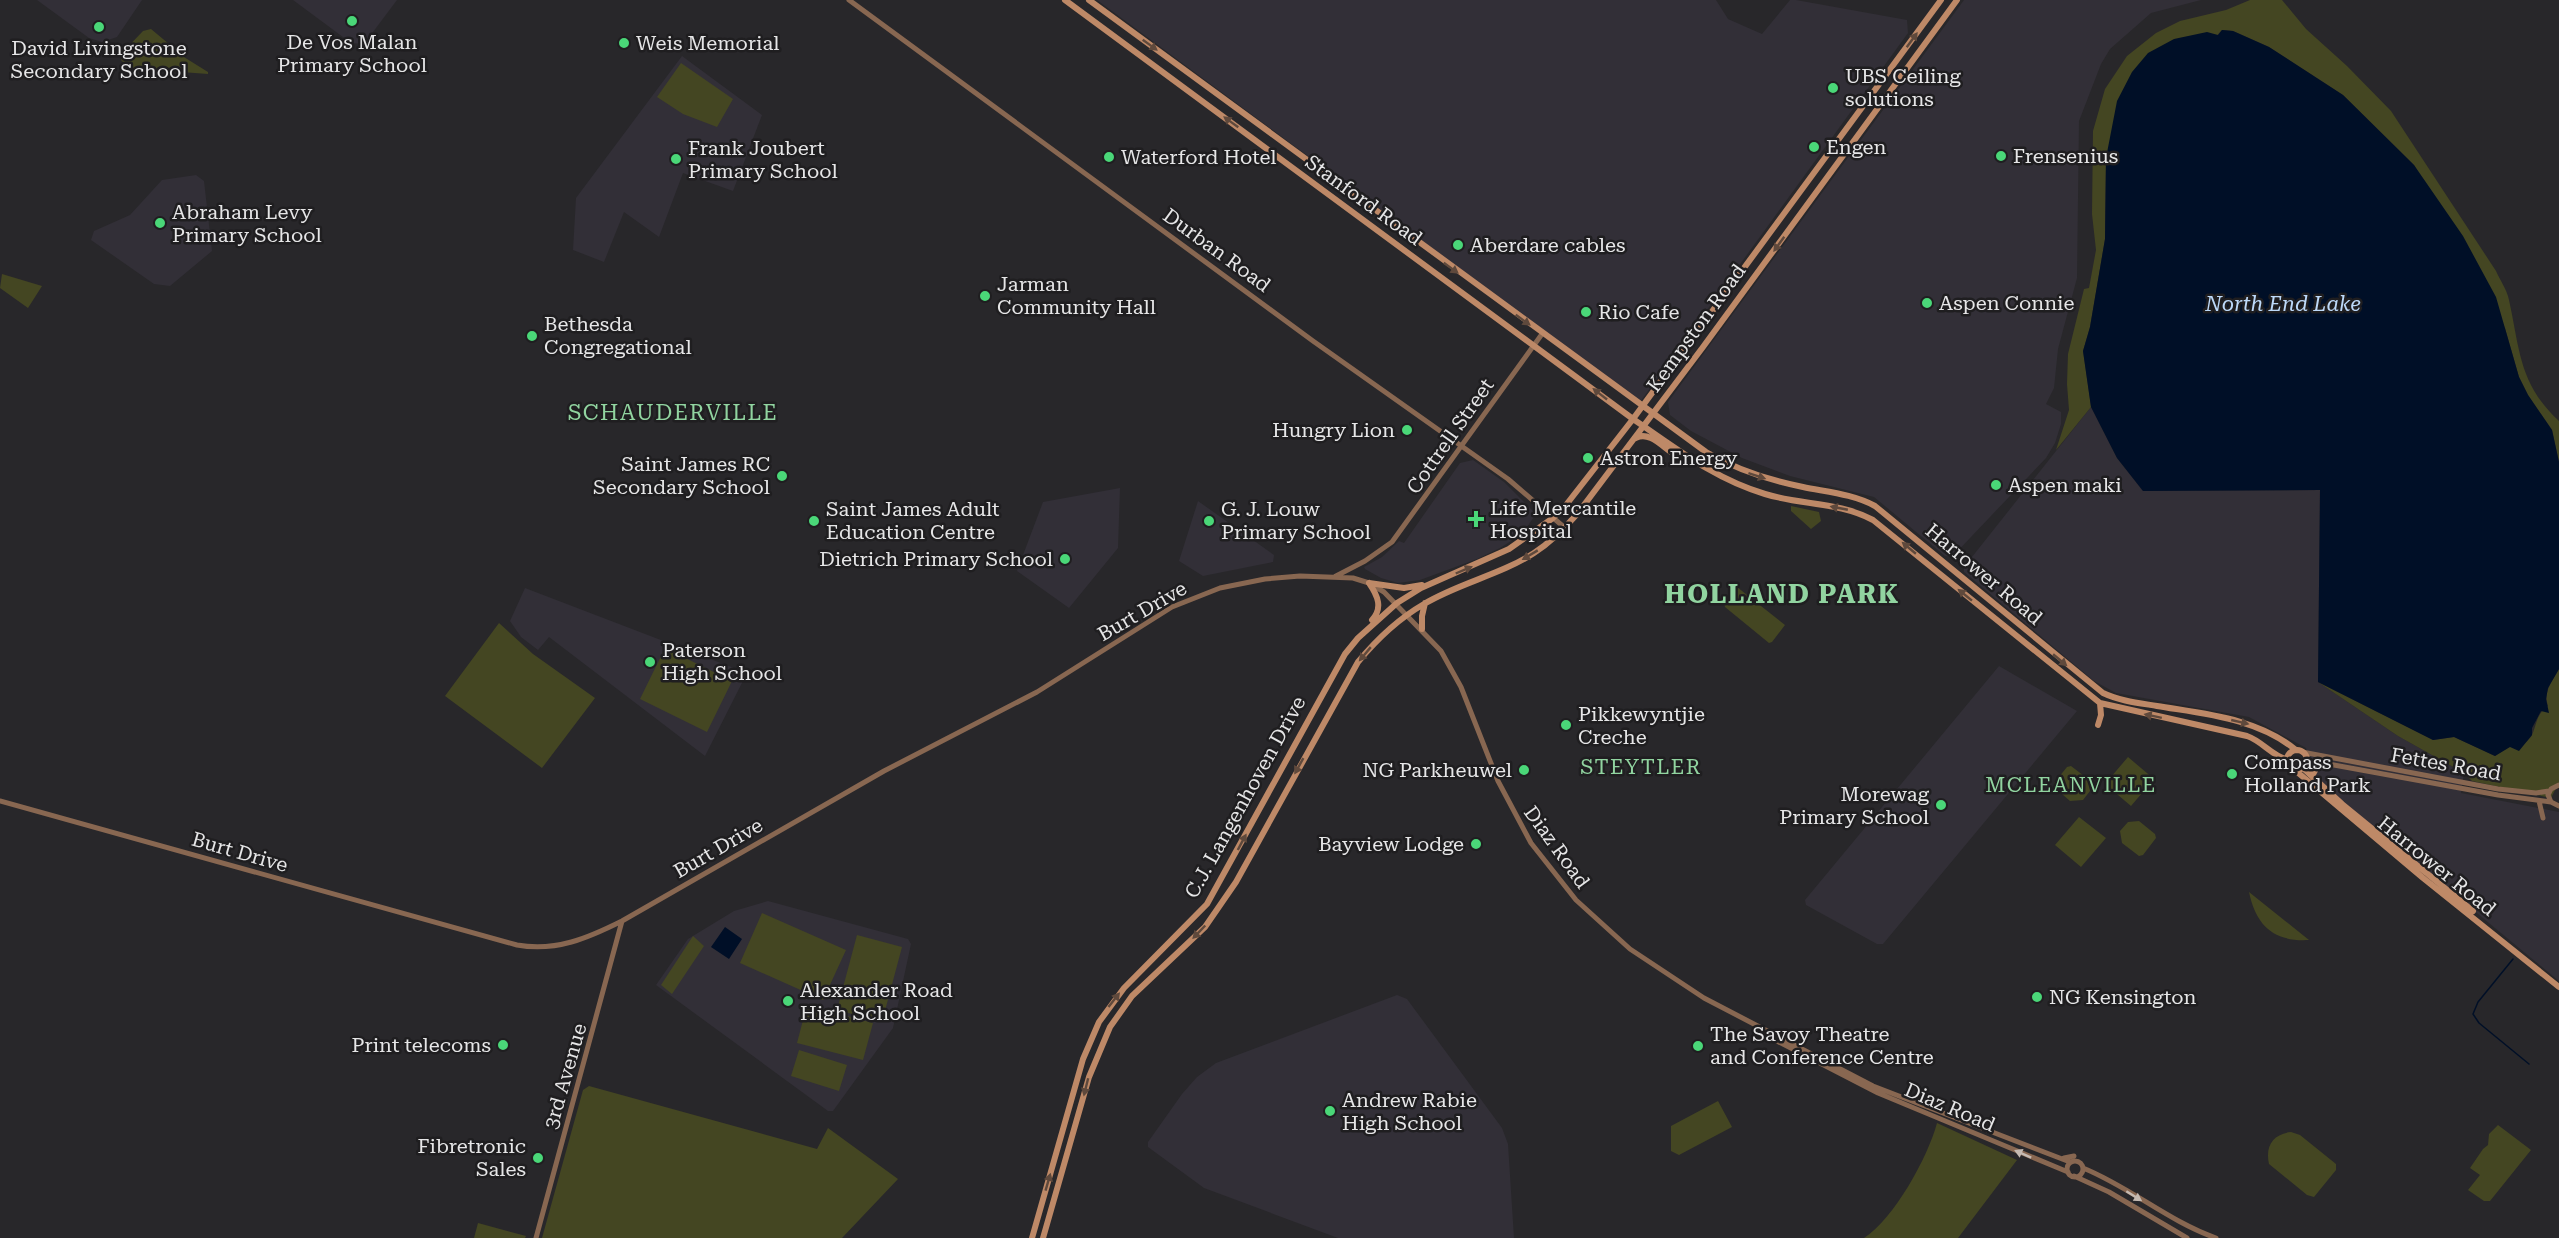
<svg xmlns="http://www.w3.org/2000/svg" width="2559" height="1238" font-family="'Roboto Serif',serif">
	<style>
		.built { fill: #322f37 }
		.green { fill: #444622 }
		.water { fill: #000f27 }
		.lines { fill: none; stroke-linecap: round; stroke-linejoin: round }
		.stream { stroke: #000f27; stroke-width: 1.5 }
		.tertiary { stroke: #886751; stroke-width: 5 }
		.secondary { stroke: #be8967; stroke-width: 6 }
		.oneway { fill: #5f493c }
		.oneway2 { fill: #c5bab2 }
		.poi-dot { fill: #4ad778; stroke: #1f1e20; stroke-width: 2 }
		.labels { text-anchor: middle; dominant-baseline: central; stroke-width: 5; stroke-linejoin: round; paint-order: stroke }
		.poi-label { font-size: 20px; fill: #e6e6e7; stroke: #1f1e20; text-anchor: start }
		.street-label { font-size: 20px; fill: #e6e6e7; stroke: #1f1e20 }
		.water-label { font-size: 21px; font-style: italic; fill: #bdd9f9; stroke: #1f1e20 }
		.neighbourhood-label { font-size: 21px; letter-spacing: 1.5px; fill: #91d4a0; stroke: #1f1e20 }
		.quarter-label { font-size: 22px; letter-spacing: 1.5px; fill: #91d4a0; stroke: #1f1e20 }
		.district-label { font-size: 26px; font-weight: bold; letter-spacing: 1.5px; fill: #91d4a0; stroke: #1f1e20 }
	</style>
	<rect width="100%" height="100%" fill="#28272a"/>
	<!-- built -->
	<path class="built" d="M 37,0 L 142,0 L 117,37 L 102,42 L 89,38 Z
		M 293,0 L 397,0 L 364,44 L 351,43 Z
		M 1097,0 L 1716,0 L 1728,19 L 1762,34 L 1790,0 L 1796,0 L 1907,20 L 1908,33 L 1640,402 Z
		M 1964,0 L 2201,0 L 2151,13 L 2110,49 L 2101,64 L 2079,121 L 2077,278 L 2058,349 L 2054,388 L 2046,404 L 2061,412 L 2061,424 L 2055,443 L 2046,458 L 1952,557 L 1945,556 L 1874,497 L 1790,476 L 1742,458 L 1691,431 L 1670,415 L 1668,402 Z
		M 682,56 L 762,115 L 733,191 L 683,173 L 659,237 L 624,212 L 604,262 L 573,250 L 576,198 Z
		M 196,175 L 204,181 L 212,251 L 170,286 L 154,284 L 91,240 L 94,231 L 130,215 L 162,180 Z
		M 2091,407 L 2117,458 L 2143,491 L 2320,490 L 2318,682 L 2398,736 L 2464,773 L 2461,793 L 2559,812 L 2559,981 L 2314,778 L 2306,748 L 2249,717 L 2116,693 L 2094,681 L 1964,572 L 1964,567 Z
		M 1473,460 L 1504,482 L 1536,514 L 1522,534 L 1500,548 L 1477,559 L 1420,580 L 1398,583 L 1381,578 L 1365,569 L 1364,567 L 1382,557 L 1399,541 L 1404,543 L 1460,463 Z
		M 1120,488 L 1118,548 L 1069,608 L 1017,571 L 1043,502 Z
		M 1198,501 L 1274,555 L 1273,562 L 1203,576 L 1179,561 Z
		M 525,588 L 747,673 L 705,756 L 549,637 L 538,650 L 521,637 L 510,621 Z
		M 1999,666 L 2077,711 L 1883,944 L 1877,944 L 1806,905 L 1805,900 Z
		M 768,901 L 908,939 L 911,944 L 893,1028 L 833,1111 L 828,1111 L 656,985 L 688,939 L 734,911 Z
		M 1397,995 L 1407,999 L 1502,1128 L 1508,1144 L 1514,1238 L 1338,1238 L 1204,1188 L 1148,1147 L 1148,1142 L 1182,1094 L 1197,1077 L 1216,1063 Z"/>
	<!-- green -->
	<path class="green" d="M 2250,0 L 2282,0 L 2306,29 L 2347,66 L 2391,111 L 2496,271 C 2500,280 2507,290 2509,300 C 2520,350 2519,384 2559,421 L 2559,462 L 2552,430 L 2528,395 L 2519,377 L 2505,328 L 2414,165 L 2343,95 L 2269,47 L 2233,31 L 2222,30 L 2106,158 L 2105,239 L 2090,327 L 2083,351 L 2091,407 L 2056,450 L 2069,410 L 2067,384 L 2068,354 L 2084,289 L 2089,288 L 2096,250 L 2092,214 L 2093,131 L 2105,89 L 2127,56 L 2156,33 L 2180,21 L 2226,10 Z
		M 151,29 L 169,44 L 171,49 L 208,72 L 208,74 L 129,68 L 121,60 L 121,54 L 143,31 Z
		M 681,63 L 733,99 L 717,127 L 683,114 L 657,97 Z
		M 2,274 L 42,286 L 28,308 L 0,288 Z
		M 1791,506 L 1819,512 L 1821,521 L 1811,529 L 1791,511 Z
		M 1737,587 L 1785,625 L 1772,642 L 1769,643 L 1725,607 L 1724,603 Z
		M 499,623 L 533,654 L 595,698 L 542,768 L 445,696 Z
		M 665,648 L 732,681 L 707,732 L 640,699 Z
		M 2559,669 L 2559,782 L 2551,798 L 2472,781 L 2464,773 L 2398,736 L 2318,682 L 2433,740 L 2454,737 L 2495,756 L 2510,746 L 2519,750 C 2522,745 2529,740 2532,735 C 2537,724 2536,714 2548,706 C 2543,691 2552,682 2559,669 Z
		M 2128,757 L 2154,779 L 2131,806 L 2105,784 Z
		M 2071,766 L 2088,779 L 2090,791 L 2083,800 L 2070,801 L 2054,787 L 2054,783 L 2067,767 Z
		M 2079,817 L 2106,838 L 2081,867 L 2055,845 Z
		M 2139,821 L 2155,834 L 2156,838 L 2143,855 L 2139,856 L 2122,843 L 2120,831 L 2128,822 Z
		M 2249,892 L 2309,940 C 2273,942 2256,925 2249,892 Z
		M 762,913 L 846,950 L 823,1000 L 740,963 Z
		M 857,935 L 902,947 L 882,1022 L 837,1010 Z
		M 693,936 L 704,946 L 672,994 L 661,985 Z
		M 807,1005 L 873,1023 L 863,1060 L 797,1043 Z
		M 799,1050 L 847,1065 L 839,1091 L 791,1076 Z
		M 589,1086 L 817,1149 L 828,1128 L 898,1179 L 842,1238 L 542,1238 L 583,1090 Z
		M 1718,1101 L 1732,1127 L 1679,1155 L 1671,1151 L 1671,1126 Z
		M 1937,1123 L 2017,1160 L 1958,1238 L 1864,1238 C 1894,1219 1928,1157 1937,1123 Z
		M 2498,1125 L 2531,1150 L 2490,1201 L 2484,1201 L 2468,1190 L 2480,1175 L 2470,1168 L 2483,1149 L 2488,1145 L 2489,1134 Z
		M 2291,1132 L 2300,1135 L 2336,1164 L 2336,1170 L 2314,1197 L 2307,1195 L 2269,1164 C 2265,1146 2273,1134 2291,1132 Z
		M 478,1223 L 526,1236 L 525,1238 L 474,1238 Z"/>
	<!-- water -->
	<path class="water" d="M 2222,30 L 2233,31 L 2269,47 L 2343,95 L 2414,165 L 2463,236 L 2496,297 L 2519,377 L 2528,395 L 2552,430 L 2559,462 L 2559,669 L 2548,688 L 2546,699 L 2549,713 L 2541,711 L 2532,728 L 2532,735 L 2519,751 L 2510,747 L 2495,756 L 2454,737 L 2433,740 L 2318,682 L 2320,490 L 2143,491 L 2117,458 L 2091,407 L 2083,351 L 2090,327 L 2105,239 L 2106,158 L 2117,101 L 2132,72 L 2148,53 L 2174,39 L 2207,32 L 2218,35 Z
		M 725,927 L 742,939 L 729,959 L 711,947 Z"/>
	<g class="lines">
		<!-- stream -->
		<path class="stream" d="M 2513,959 L 2478,1002 L 2473,1014 L 2479,1023 L 2529,1064"/>
		<!-- tertiary -->
		<path class="tertiary" d="M 849,0 L 1313,341 L 1508,479 L 1565,528
			M 1336,576 L 1365,561 L 1392,542 L 1542,334
			M 2302,752 L 2498,789 L 2536,793 L 2549,791
			M 2306,764 L 2323,763 L 2498,795 L 2551,802
			M 2559,785 L 2551,789 L 2548,795 L 2551,802 L 2559,806
			M 0,801 L 517,945 C 556,952 588,938 622,921 L 884,771 L 1037,692 L 1172,607 L 1220,588 L 1265,579 L 1300,576 L 1353,578 L 1369,583 L 1384,592 L 1441,651 L 1461,687 L 1498,781 L 1531,843 L 1576,900 L 1630,949 L 1704,998 L 1873,1086 L 2070,1162
			M 2539,801 L 2543,818
			M 1761,1030 L 1775,1040 L 1878,1093 L 2068,1172
			M 2064,1158 L 2074,1156
			M2067 1169a8 8 0 1 1 16 0a8 8 0 1 1-16 0Z
			M 2083,1168 C 2130,1187 2168,1221 2216,1238
			M 2074,1176 L 2109,1192 L 2187,1238
			M 536,1238 L 622,921"/>
		<!-- secondary -->
		<path class="secondary" d="M 1065,0 L 1633,419 C 1676,448 1714,479 1765,494 C 1800,505 1840,502 1873,520 L 2100,703 L 2247,736 C 2262,741 2272,756 2286,759
			M 1089,0 L 1706,452 C 1737,470 1768,480 1803,487 C 1827,492 1853,494 1875,506 L 2103,693 C 2120,701 2139,703 2157,706 C 2205,714 2257,718 2296,750
			M 1636,438 C 1648,431 1661,445 1671,452
			M 1369,583 L 1404,588 L 1422,585
			M 1369,583 C 1378,596 1383,608 1372,620
			M 1422,629 L 1422,616 L 1425,603
			M 2098,725 L 2101,715 L 2100,703
			M2287 760a10 10 0 1 1 20 0a10 10 0 1 1-20 0Z
			M 2303,768 L 2342,804 L 2473,911
			M 2296,771 L 2423,878 L 2559,987
			M 2312,776 L 2319,763
			M 1032,1238 L 1083,1059 L 1099,1022 L 1124,988 L 1207,904 L 1345,654 L 1358,638 L 1397,603 L 1421,588 L 1509,549 L 1553,518 L 1566,505 L 1633,419 L 1941,0
			M 1043,1238 L 1089,1077 L 1110,1027 L 1132,996 L 1205,927 L 1236,882 L 1358,662 C 1377,639 1398,619 1424,604 C 1459,583 1500,575 1534,553 C 1551,542 1565,528 1578,513 L 1703,347 L 1957,0"/>
	</g>
	<!-- one-way arrows -->
	<defs><path id="oneway-solid" d="M-6-.8H1V-3.2L6.5 0L1 3.2V.8H-6Z" transform="scale(1.5)"/></defs>
	<g class="oneway">
		<use href="#oneway-solid" transform="translate(1912 40) rotate(-54)"/>
		<use href="#oneway-solid" transform="translate(1150 45) rotate(36)"/>
		<use href="#oneway-solid" transform="translate(1231 122) rotate(-144)"/>
		<use href="#oneway-solid" transform="translate(1779 244) rotate(126)"/>
		<use href="#oneway-solid" transform="translate(1451 268) rotate(36)"/>
		<use href="#oneway-solid" transform="translate(1523 320) rotate(36)"/>
		<use href="#oneway-solid" transform="translate(1600 394) rotate(-142)"/>
		<use href="#oneway-solid" transform="translate(1757 476) rotate(18)"/>
		<use href="#oneway-solid" transform="translate(1839 508) rotate(-169)"/>
		<use href="#oneway-solid" transform="translate(1909 548) rotate(-140)"/>
		<use href="#oneway-solid" transform="translate(1530 555) rotate(149)"/>
		<use href="#oneway-solid" transform="translate(1464 570) rotate(-23)"/>
		<use href="#oneway-solid" transform="translate(1965 595) rotate(-141)"/>
		<use href="#oneway-solid" transform="translate(1365 654) rotate(130)"/>
		<use href="#oneway-solid" transform="translate(2060 660) rotate(40)"/>
		<use href="#oneway-solid" transform="translate(2153 716) rotate(-168)"/>
		<use href="#oneway-solid" transform="translate(2240 722) rotate(13)"/>
		<use href="#oneway-solid" transform="translate(1299 766) rotate(119)"/>
		<use href="#oneway-solid" transform="translate(1242 842) rotate(-62)"/>
		<use href="#oneway-solid" transform="translate(1199 932) rotate(134)"/>
		<use href="#oneway-solid" transform="translate(1114 1000) rotate(-52)"/>
		<use href="#oneway-solid" transform="translate(1086 1087) rotate(104)"/>
		<use href="#oneway-solid" transform="translate(1048 1182) rotate(-74)"/>
	</g>
	<g class="oneway2">
		<use href="#oneway-solid" transform="translate(2023 1154) rotate(-156)"/>
		<use href="#oneway-solid" transform="translate(2134 1196) rotate(32)"/>
	</g>
	<!-- markers -->
	<g class="poi-dot">
		<circle cx="352" cy="21" r="6"/>
		<circle cx="99" cy="27" r="6"/>
		<circle cx="624" cy="43" r="6"/>
		<circle cx="1833" cy="88" r="6"/>
		<circle cx="1814" cy="147" r="6"/>
		<circle cx="2001" cy="156" r="6"/>
		<circle cx="1109" cy="157" r="6"/>
		<circle cx="676" cy="159" r="6"/>
		<circle cx="160" cy="223" r="6"/>
		<circle cx="1458" cy="245" r="6"/>
		<circle cx="985" cy="296" r="6"/>
		<circle cx="1927" cy="303" r="6"/>
		<circle cx="1586" cy="312" r="6"/>
		<circle cx="532" cy="336" r="6"/>
		<circle cx="1407" cy="430" r="6"/>
		<circle cx="1588" cy="458" r="6"/>
		<circle cx="782" cy="476" r="6"/>
		<circle cx="1996" cy="485" r="6"/>
		<path d="M1473 510h6v6h6v6h-6v6h-6v-6h-6v-6h6z"/>
		<circle cx="814" cy="521" r="6"/>
		<circle cx="1209" cy="521" r="6"/>
		<circle cx="1065" cy="559" r="6"/>
		<circle cx="650" cy="662" r="6"/>
		<circle cx="1566" cy="725" r="6"/>
		<circle cx="1524" cy="770" r="6"/>
		<circle cx="2232" cy="774" r="6"/>
		<circle cx="1941" cy="805" r="6"/>
		<circle cx="1476" cy="844" r="6"/>
		<circle cx="2037" cy="997" r="6"/>
		<circle cx="788" cy="1001" r="6"/>
		<circle cx="503" cy="1045" r="6"/>
		<circle cx="1698" cy="1046" r="6"/>
		<circle cx="1330" cy="1111" r="6"/>
		<circle cx="538" cy="1158" r="6"/>
	</g>
	<g class="labels">
		<!-- poi labels -->
		<g class="poi-label">
			<text x="352" y="42" text-anchor="middle">De Vos Malan<tspan x="352" dy="23">Primary School</tspan></text>
			<text x="636" y="43">Weis Memorial</text>
			<text x="99" y="48" text-anchor="middle">David Livingstone<tspan x="99" dy="23">Secondary School</tspan></text>
			<text x="1845" y="76">UBS Ceiling<tspan x="1845" dy="23">solutions</tspan></text>
			<text x="1826" y="147">Engen</text>
			<text x="688" y="148">Frank Joubert<tspan x="688" dy="23">Primary School</tspan></text>
			<text x="2013" y="156">Frensenius</text>
			<text x="1121" y="157">Waterford Hotel</text>
			<text x="172" y="212">Abraham Levy<tspan x="172" dy="23">Primary School</tspan></text>
			<text x="1470" y="245">Aberdare cables</text>
			<text x="997" y="284">Jarman<tspan x="997" dy="23">Community Hall</tspan></text>
			<text x="1939" y="303">Aspen Connie</text>
			<text x="1598" y="312">Rio Cafe</text>
			<text x="544" y="324">Bethesda<tspan x="544" dy="23">Congregational</tspan></text>
			<text x="1395" y="430" text-anchor="end">Hungry Lion</text>
			<text x="1600" y="458">Astron Energy</text>
			<text x="770" y="464" text-anchor="end">Saint James RC<tspan x="770" dy="23">Secondary School</tspan></text>
			<text x="2008" y="485">Aspen maki</text>
			<text x="1490" y="508">Life Mercantile<tspan x="1490" dy="23">Hospital</tspan></text>
			<text x="826" y="509">Saint James Adult<tspan x="826" dy="23">Education Centre</tspan></text>
			<text x="1221" y="509">G. J. Louw<tspan x="1221" dy="23">Primary School</tspan></text>
			<text x="1053" y="559" text-anchor="end">Dietrich Primary School</text>
			<text x="662" y="650">Paterson<tspan x="662" dy="23">High School</tspan></text>
			<text x="1578" y="714">Pikkewyntjie<tspan x="1578" dy="23">Creche</tspan></text>
			<text x="2244" y="762">Compass<tspan x="2244" dy="23">Holland Park</tspan></text>
			<text x="1512" y="770" text-anchor="end">NG Parkheuwel</text>
			<text x="1929" y="794" text-anchor="end">Morewag<tspan x="1929" dy="23">Primary School</tspan></text>
			<text x="1464" y="844" text-anchor="end">Bayview Lodge</text>
			<text x="800" y="990">Alexander Road<tspan x="800" dy="23">High School</tspan></text>
			<text x="2049" y="997">NG Kensington</text>
			<text x="1710" y="1034">The Savoy Theatre<tspan x="1710" dy="23">and Conference Centre</tspan></text>
			<text x="491" y="1045" text-anchor="end">Print telecoms</text>
			<text x="1342" y="1100">Andrew Rabie<tspan x="1342" dy="23">High School</tspan></text>
			<text x="526" y="1146" text-anchor="end">Fibretronic<tspan x="526" dy="23">Sales</tspan></text>
		</g>
		<!-- street labels -->
		<g class="street-label">
			<text transform="translate(1364 200) rotate(36)">Stanford Road</text>
			<text transform="translate(1217 250) rotate(36)">Durban Road</text>
			<text transform="translate(1696 328) rotate(-54)">Kempston Road</text>
			<text transform="translate(1450 436) rotate(-55)">Cottrell Street</text>
			<text transform="translate(1984 574) rotate(40)">Harrower Road</text>
			<text transform="translate(1142 611) rotate(-30)">Burt Drive</text>
			<text transform="translate(2446 764) rotate(10)">Fettes Road</text>
			<text transform="translate(1245 797) rotate(-61)">C.J. Langenhoven Drive</text>
			<text transform="translate(1557 847) rotate(54)">Diaz Road</text>
			<text transform="translate(718 848) rotate(-30)">Burt Drive</text>
			<text transform="translate(240 852) rotate(16)">Burt Drive</text>
			<text transform="translate(2437 866) rotate(39)">Harrower Road</text>
			<text transform="translate(565 1076) rotate(-74)">3rd Avenue</text>
			<text transform="translate(1950 1107) rotate(23)">Diaz Road</text>
		</g>
		<!-- water labels -->
		<g class="water-label">
			<text x="2283" y="304">North End Lake</text>
		</g>
		<!-- neighbourhood labels -->
		<g class="neighbourhood-label">
			<text x="1641" y="767">STEYTLER</text>
			<text x="2071" y="785">MCLEANVILLE</text>
		</g>
		<!-- quarter labels -->
		<g class="quarter-label">
			<text x="673" y="412">SCHAUDERVILLE</text>
		</g>
		<!-- district labels -->
		<g class="district-label">
			<text x="1782" y="594">HOLLAND PARK</text>
		</g>
	</g>
</svg>
